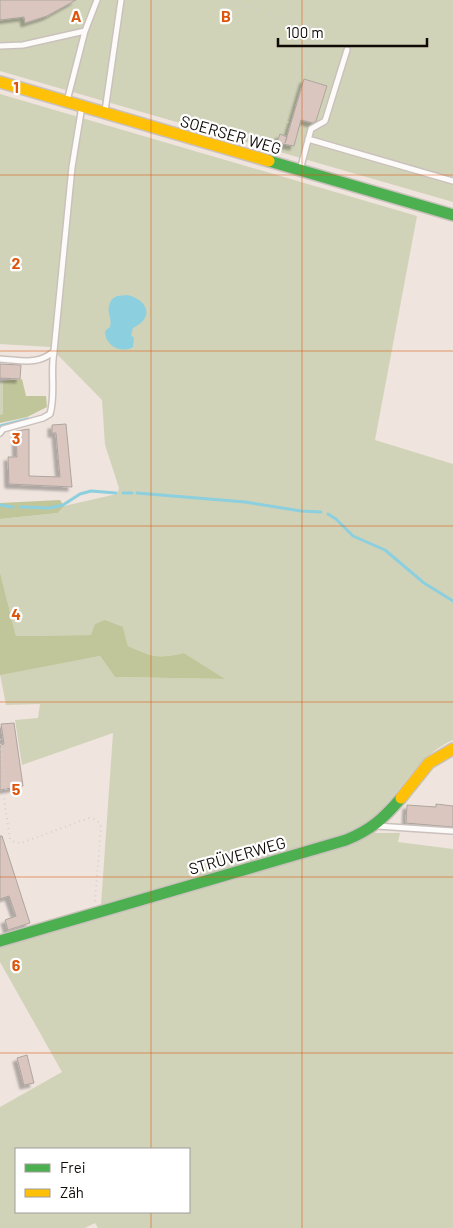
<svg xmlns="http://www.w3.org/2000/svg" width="453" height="1228" font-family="Barlow,sans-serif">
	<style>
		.green { fill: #d1d3b8; fill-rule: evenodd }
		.forest { fill: #c1c69a }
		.water { fill: #8ccfde }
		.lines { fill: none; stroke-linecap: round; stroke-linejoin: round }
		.stream { stroke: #8ccfde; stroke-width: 3 }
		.building { fill: #dac6be; stroke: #aea5a0; filter: url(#shadow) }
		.lane-casing { stroke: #cac1bc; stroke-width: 8 }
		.fast-casing { stroke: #cac1bc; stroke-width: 14 }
		.slow-casing { stroke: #cac1bc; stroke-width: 14 }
		.path { stroke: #d5d1d0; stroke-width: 2; stroke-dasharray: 1 4; stroke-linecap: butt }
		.lane { stroke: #fdfbfa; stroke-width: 5 }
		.fast { stroke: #4caf50; stroke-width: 11 }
		.slow { stroke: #ffc107; stroke-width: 11 }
		.grid { fill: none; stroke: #dd550c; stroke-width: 1; stroke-opacity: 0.55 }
		.labels { text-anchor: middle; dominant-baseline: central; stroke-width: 4.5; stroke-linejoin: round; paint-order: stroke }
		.street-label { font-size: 16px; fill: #100a07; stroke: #fff }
		.grid-label { font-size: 16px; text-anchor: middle; font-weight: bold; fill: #dd550c; stroke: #fff; stroke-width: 4.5; stroke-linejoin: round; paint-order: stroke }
	</style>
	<defs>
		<filter id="shadow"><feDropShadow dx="-4" dy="4" stdDeviation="1" flood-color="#0004"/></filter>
	</defs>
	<rect width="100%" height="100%" fill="#efe4de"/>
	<!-- green -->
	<path class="green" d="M 0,0 L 453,0 L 453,202 L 0,71 Z
		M 0,94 L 417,216 L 375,440 L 453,464 L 453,740 C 414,757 401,795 370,820 C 363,826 354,830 346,834 L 101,905 L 113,733 L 22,765 L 15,720 L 38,718 L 40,704 L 6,705 L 0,674 L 100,656 L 115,677 L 224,679 L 184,653 C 157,659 153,657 128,646 L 123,627 L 91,635 L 16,636 L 0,572 L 0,519 L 58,513 L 64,506 L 117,494 L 119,488 L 105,445 L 102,400 L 50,347 L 0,344 Z
		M 0,381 L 3,381 L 3,415 L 0,415 Z
		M 373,833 L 400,833 L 398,842 L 453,849 L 453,1228 L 98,1228 L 95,1223 L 85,1228 L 0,1228 L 0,1107 L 62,1072 L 0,962 L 0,947 ZM 16,1149 L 189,1149 L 189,1212 L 16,1212 Z"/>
	<!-- forest -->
	<path class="forest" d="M 22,379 L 26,396 L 46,396 L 47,407 L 27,417 L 0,423 L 0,415 L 3,414 L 3,381 Z
		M 60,500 L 64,506 L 58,513 L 0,519 L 0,503 Z
		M 0,572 L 16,636 L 91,635 L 95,624 L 105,620 L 123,627 L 128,646 C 153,657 157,659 184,653 L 225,679 L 115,677 L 100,656 L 0,675 Z"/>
	<!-- water -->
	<path class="water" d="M 128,295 C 149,301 154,318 133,328 L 131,335 L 134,338 L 133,347 C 121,354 105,346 105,331 L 110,327 C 113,316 104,313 112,299 L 117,296 Z"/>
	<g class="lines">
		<!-- stream -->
		<path class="stream" d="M 0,426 L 28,419
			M 123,493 L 132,493
			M 137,493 L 245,502 L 301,511 L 321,512
			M 0,505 L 13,507
			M 20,507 L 49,508 L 63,505 L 80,494 L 91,491 L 116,493
			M 328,514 L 336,519 L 353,536 L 385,550 L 424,583 L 453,601"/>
	</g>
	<!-- building -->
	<path class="building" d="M 0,0 L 76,0 L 47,16 L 25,23 L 24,17 L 0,20 Z
		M 304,79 L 327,86 L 316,121 L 313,123 L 301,120 L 294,146 L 277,143 L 280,134 L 287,137 L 285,143 Z
		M 0,364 L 21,365 L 20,379 L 0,378 Z
		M 66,424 L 72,487 L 9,484 L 8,457 L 17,457 L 16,431 L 29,429 L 29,476 L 60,477 L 56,433 L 52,433 L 52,425 Z
		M 14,723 L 23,786 L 0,790 L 0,745 L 4,744 L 1,724 Z
		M 436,804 L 453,806 L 453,827 L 406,823 L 407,805 L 436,807 Z
		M 0,836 L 2,836 L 30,923 L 8,930 L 5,920 L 16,916 L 9,896 L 0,899 Z
		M 27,1055 L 34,1083 L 24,1085 L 17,1058 Z"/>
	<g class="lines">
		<defs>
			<path id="lane" d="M 0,46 L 23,45 L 85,31 L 97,0
				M 67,101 L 85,31
				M 105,111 L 121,0
				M 308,139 L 453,181
				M 300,170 L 311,129 L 325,121 L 347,50
				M 0,359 C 20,360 38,366 54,351 L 72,167 L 82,106
				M 0,433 L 3,429 L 43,418 L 50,414 C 56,394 50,372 54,352
				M 377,826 L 452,831"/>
			<path id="fast" d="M 269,161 L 453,215
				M 0,941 L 346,840 C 371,830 384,818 401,798"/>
			<path id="slow" d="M 0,82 L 269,161
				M 401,798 L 429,763 L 453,749"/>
		</defs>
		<!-- lane casing -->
		<use href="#lane" class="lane-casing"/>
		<!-- fast casing -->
		<use href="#fast" class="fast-casing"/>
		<!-- slow casing -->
		<use href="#slow" class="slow-casing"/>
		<!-- path -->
		<path class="path" d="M 222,0 L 311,26 L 284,121 L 304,127
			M 311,26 L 318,28 L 304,73 L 323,79 L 328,76 L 332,77
			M 0,739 L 6,791 L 4,800 L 10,839 L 14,842 L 21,843 L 89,818 C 95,819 99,821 101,827 L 95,902"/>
		<!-- lane -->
		<use href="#lane" class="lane"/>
		<!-- fast -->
		<use href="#fast" class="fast"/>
		<!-- slow -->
		<use href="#slow" class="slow"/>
	</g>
	<!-- grid -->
	<path class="grid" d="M 151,0 L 151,1149M 302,0 L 302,1228M 0,175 L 453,175M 0,351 L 453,351M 0,526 L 453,526M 0,702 L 453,702M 0,877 L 453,877M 0,1053 L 453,1053M 151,1212 L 151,1228"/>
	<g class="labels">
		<!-- street labels -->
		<g class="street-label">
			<text transform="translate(231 134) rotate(16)">SOERSER WEG</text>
			<text transform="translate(237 855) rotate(-16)">STRÜVERWEG</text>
		</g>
	</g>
	<g class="grid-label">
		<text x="76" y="22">A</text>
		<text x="226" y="22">B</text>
		<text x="16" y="93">1</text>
		<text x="16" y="269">2</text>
		<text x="16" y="444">3</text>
		<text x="16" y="620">4</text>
		<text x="16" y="795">5</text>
		<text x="16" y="971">6</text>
	</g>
	<!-- legend -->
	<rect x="15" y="1148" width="175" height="65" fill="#ffffff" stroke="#9f9d9c"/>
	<rect x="25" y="1164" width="25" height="8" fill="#4caf50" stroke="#9f9d9c"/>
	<text x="60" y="1173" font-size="15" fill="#100a07">Frei</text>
	<rect x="25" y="1189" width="25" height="8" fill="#ffc107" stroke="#9f9d9c"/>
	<text x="60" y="1198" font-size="15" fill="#100a07">Zäh</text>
	<!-- scale -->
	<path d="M278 38v8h149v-8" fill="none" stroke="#100a07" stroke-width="2.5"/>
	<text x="286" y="38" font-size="15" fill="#100a07" stroke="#ffffff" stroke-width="4" paint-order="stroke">100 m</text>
</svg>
